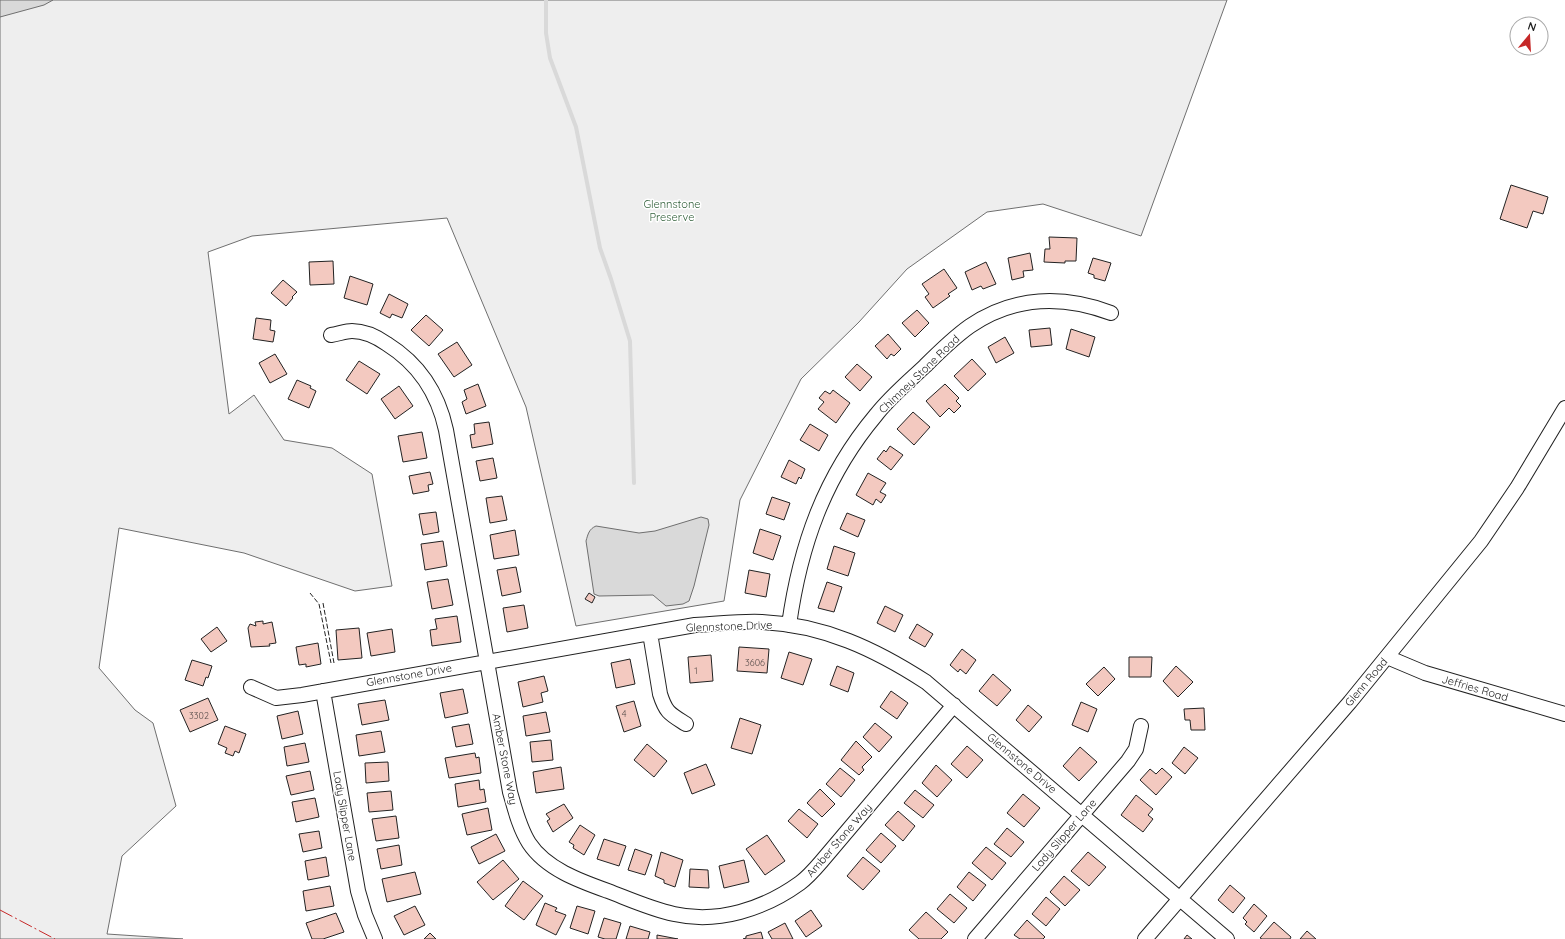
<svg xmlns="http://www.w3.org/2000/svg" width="1565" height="939" font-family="Quicksand,sans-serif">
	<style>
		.green { fill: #eee; stroke: #6f6f6f }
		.water { fill: #d9d9d9; stroke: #6f6f6f }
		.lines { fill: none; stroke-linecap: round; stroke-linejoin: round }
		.stream { stroke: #d9d9d9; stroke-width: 4 }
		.building { fill: #f3c9c0; stroke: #222 }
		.minor-casing { stroke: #222; stroke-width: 16 }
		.minor { stroke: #fff; stroke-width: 14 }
		.fence { stroke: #222; stroke-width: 1; stroke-dasharray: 5 2; stroke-linecap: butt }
		.power { stroke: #c62828; stroke-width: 1; stroke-dasharray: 14 3 2 3; stroke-linecap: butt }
		.labels { text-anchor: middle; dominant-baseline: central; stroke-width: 3; stroke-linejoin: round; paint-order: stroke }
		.number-label { font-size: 9px; fill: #564c4a }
		.park-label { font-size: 11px; fill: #2f5e38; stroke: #fff }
		.street-label { font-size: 11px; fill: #222; stroke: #fff }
	</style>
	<rect width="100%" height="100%" fill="#fff"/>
	<!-- green -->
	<path class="green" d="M 0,0 L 1227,0 L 1141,236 L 1043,204 L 987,212 L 907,269 L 859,322 L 801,379 L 740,500 L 724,601 L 576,626 L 526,407 L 447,218 L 252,236 L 208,252 L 229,414 L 254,395 L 284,440 L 332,448 L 372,474 L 392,586 L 355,591 L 244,553 L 119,528 L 99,668 L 135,710 L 153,723 L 176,806 L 122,856 L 107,934 L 183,939 L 0,939 Z"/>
	<!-- water -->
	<path class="water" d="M 0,0 L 53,0 L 44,5 L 0,17 Z
		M 701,517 L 708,519 L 709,525 L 694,586 L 689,601 L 683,604 L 666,606 L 653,595 L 599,596 L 594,594 L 586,541 C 588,534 589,529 596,526 L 639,533 L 655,531 Z"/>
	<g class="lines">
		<!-- stream -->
		<path class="stream" d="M 546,0 L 546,33 L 550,58 L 576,127 L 600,248 L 611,279 L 630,341 L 634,483"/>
	</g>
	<!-- building -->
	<path class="building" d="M 1511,185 L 1548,197 L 1543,214 L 1533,211 L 1527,228 L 1500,219 Z
		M 1049,237 L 1077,238 L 1076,261 L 1065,261 L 1065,263 L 1044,262 L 1045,249 L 1050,249 Z
		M 1030,253 L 1033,270 L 1023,271 L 1024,277 L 1012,280 L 1008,258 Z
		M 1093,258 L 1111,263 L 1105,281 L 1094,278 L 1094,275 L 1088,273 Z
		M 333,261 L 334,284 L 310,285 L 309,262 Z
		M 986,262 L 996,284 L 983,289 L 981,286 L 972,290 L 965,272 Z
		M 944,269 L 957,288 L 948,294 L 950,296 L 933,308 L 925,297 L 929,294 L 922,284 Z
		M 350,276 L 373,284 L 367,305 L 344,298 Z
		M 283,280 L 297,292 L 292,297 L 293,298 L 286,306 L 271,293 Z
		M 389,294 L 408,304 L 402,318 L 392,314 L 390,318 L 380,313 Z
		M 917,310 L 929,323 L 915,337 L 902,323 Z
		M 426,315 L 443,330 L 429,346 L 411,330 Z
		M 256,318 L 271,320 L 270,330 L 275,331 L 273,342 L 253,339 Z
		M 1050,328 L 1052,345 L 1031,347 L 1029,330 Z
		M 1071,329 L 1095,337 L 1089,357 L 1066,349 Z
		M 888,334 L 901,349 L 894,356 L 891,354 L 887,359 L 875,346 Z
		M 1005,337 L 1014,353 L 996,363 L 988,347 Z
		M 457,342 L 472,365 L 454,377 L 438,354 Z
		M 275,354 L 287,374 L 270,383 L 259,363 Z
		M 972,359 L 986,374 L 968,391 L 954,376 Z
		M 359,361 L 380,374 L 367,394 L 346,380 Z
		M 857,364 L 872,377 L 860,391 L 845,377 Z
		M 297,380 L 311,386 L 310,388 L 316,391 L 309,408 L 288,399 Z
		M 478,384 L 486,406 L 466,414 L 462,402 L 467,399 L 464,390 Z
		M 945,384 L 959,398 L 956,401 L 961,406 L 954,413 L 949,408 L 940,417 L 926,401 Z
		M 399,386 L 413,406 L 395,419 L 381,399 Z
		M 833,390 L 850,403 L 836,423 L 818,409 L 824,402 L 819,398 L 825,391 L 830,394 Z
		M 913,412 L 930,427 L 914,445 L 897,429 Z
		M 489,422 L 493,444 L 472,448 L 470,435 L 475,434 L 474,424 Z
		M 810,424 L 828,435 L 819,451 L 800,440 Z
		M 422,432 L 427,458 L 403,462 L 398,436 Z
		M 890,446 L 903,455 L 891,470 L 877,459 L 884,450 L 886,452 Z
		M 493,458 L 497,478 L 480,481 L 476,461 Z
		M 789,460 L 805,469 L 801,479 L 799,477 L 796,484 L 781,477 Z
		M 430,472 L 433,484 L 428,485 L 429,491 L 413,494 L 409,476 Z
		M 868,473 L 886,483 L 880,492 L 886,495 L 881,503 L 876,499 L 873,505 L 856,495 Z
		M 502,496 L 507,520 L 490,523 L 486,498 Z
		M 772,497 L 790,503 L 784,520 L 766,514 Z
		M 436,512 L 439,532 L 423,535 L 419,514 Z
		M 847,513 L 865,520 L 858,537 L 840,529 Z
		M 760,529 L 781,536 L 773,560 L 753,553 Z
		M 515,530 L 519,555 L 494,559 L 490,535 Z
		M 443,541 L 447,566 L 425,570 L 421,544 Z
		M 834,546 L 855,553 L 848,576 L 827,569 Z
		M 516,567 L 521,592 L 502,596 L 497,570 Z
		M 749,570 L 770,574 L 766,597 L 745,593 Z
		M 448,579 L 453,605 L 432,609 L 427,582 Z
		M 827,582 L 842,587 L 834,612 L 818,608 Z
		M 589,593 L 595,597 L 592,603 L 585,599 Z
		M 524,605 L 528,628 L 507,632 L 503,608 Z
		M 885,606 L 903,615 L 895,632 L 877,623 Z
		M 457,616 L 461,642 L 432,646 L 430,630 L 437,629 L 435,619 Z
		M 263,621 L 263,624 L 272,622 L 276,643 L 269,644 L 270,646 L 251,647 L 248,628 L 250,624 L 256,626 L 255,622 Z
		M 917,624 L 933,634 L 925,647 L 909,638 Z
		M 217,627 L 227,641 L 211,652 L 201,639 Z
		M 359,628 L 362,658 L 338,660 L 336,630 Z
		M 392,629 L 395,652 L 371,656 L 367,633 Z
		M 318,643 L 321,664 L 306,667 L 306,664 L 299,665 L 296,647 Z
		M 739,647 L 769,649 L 767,673 L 737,671 Z
		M 962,649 L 976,660 L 966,674 L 960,669 L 958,672 L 950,665 Z
		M 789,652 L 812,659 L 803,685 L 781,678 Z
		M 711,655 L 713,681 L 690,683 L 688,657 Z
		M 1129,657 L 1152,657 L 1151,677 L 1129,677 Z
		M 630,659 L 635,684 L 616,688 L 611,663 Z
		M 192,660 L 212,666 L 208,678 L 206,677 L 203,686 L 185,680 Z
		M 837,666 L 854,673 L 848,692 L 830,685 Z
		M 1176,666 L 1193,682 L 1178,697 L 1163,681 Z
		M 1104,667 L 1115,679 L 1098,696 L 1086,684 Z
		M 993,674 L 1011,690 L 997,706 L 979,691 Z
		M 544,676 L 548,691 L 541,693 L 543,702 L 523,707 L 518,682 Z
		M 463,689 L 468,713 L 445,718 L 440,693 Z
		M 891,691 L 908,703 L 897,719 L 880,707 Z
		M 208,698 L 218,720 L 190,732 L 180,710 Z
		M 385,700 L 389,720 L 362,725 L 358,704 Z
		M 634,701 L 641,726 L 624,732 L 616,706 Z
		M 1081,702 L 1097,709 L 1088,732 L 1072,725 Z
		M 1028,705 L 1042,717 L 1029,732 L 1016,720 Z
		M 1204,708 L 1205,730 L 1191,730 L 1190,720 L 1185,720 L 1184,709 Z
		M 298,711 L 303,734 L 282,739 L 277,716 Z
		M 546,712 L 550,732 L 526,736 L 523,716 Z
		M 740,718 L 761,725 L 752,754 L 731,748 Z
		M 875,723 L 892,737 L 879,752 L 863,737 Z
		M 469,724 L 473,744 L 456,747 L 452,727 Z
		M 225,726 L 246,734 L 239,753 L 235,751 L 233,756 L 225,753 L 227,748 L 218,744 Z
		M 381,731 L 385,752 L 359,756 L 356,735 Z
		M 551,740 L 553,760 L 532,762 L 530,742 Z
		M 856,741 L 872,757 L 862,767 L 864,770 L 859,775 L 841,760 Z
		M 305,743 L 309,762 L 287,766 L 284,747 Z
		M 647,744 L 667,761 L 654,777 L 634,760 Z
		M 967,746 L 983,760 L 967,778 L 951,764 Z
		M 1080,747 L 1097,762 L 1079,781 L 1063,766 Z
		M 1184,747 L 1198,758 L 1185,774 L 1172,763 Z
		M 475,753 L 476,758 L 479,757 L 481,773 L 449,778 L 445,758 Z
		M 388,762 L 389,781 L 366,783 L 365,763 Z
		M 706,764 L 715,785 L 692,794 L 684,773 Z
		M 936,765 L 952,780 L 937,797 L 922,783 Z
		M 561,767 L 564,789 L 536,793 L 533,772 Z
		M 840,768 L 855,780 L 841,797 L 826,784 Z
		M 1162,768 L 1172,777 L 1156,795 L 1140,780 L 1150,769 L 1156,774 Z
		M 310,771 L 314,790 L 291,795 L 286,776 Z
		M 479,780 L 480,790 L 484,789 L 486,802 L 458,807 L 455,784 Z
		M 820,789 L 835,804 L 822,817 L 807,803 Z
		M 915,790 L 934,805 L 923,818 L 904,803 Z
		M 391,791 L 393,810 L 369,812 L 367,793 Z
		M 1023,794 L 1040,808 L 1024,827 L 1007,813 Z
		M 1136,795 L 1153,809 L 1148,815 L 1153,819 L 1143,832 L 1121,815 Z
		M 315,798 L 319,817 L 296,822 L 292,802 Z
		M 564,804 L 573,818 L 553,832 L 547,821 L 550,819 L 546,814 Z
		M 488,808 L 492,830 L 467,835 L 462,814 Z
		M 799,809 L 818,824 L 807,838 L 788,821 Z
		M 898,811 L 915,826 L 903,841 L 885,825 Z
		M 396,816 L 399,838 L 376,841 L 372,819 Z
		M 580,825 L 595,835 L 584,855 L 573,848 L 574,845 L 569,842 Z
		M 1007,828 L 1024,842 L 1011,857 L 994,844 Z
		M 319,831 L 322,848 L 303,852 L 299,834 Z
		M 881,833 L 896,846 L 881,863 L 866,850 Z
		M 496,834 L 505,851 L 479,864 L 471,847 Z
		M 767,835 L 785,861 L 765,875 L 746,849 Z
		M 604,839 L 626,846 L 619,866 L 597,859 Z
		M 399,845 L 402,865 L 381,869 L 377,849 Z
		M 986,847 L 1006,863 L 992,880 L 972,863 Z
		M 635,849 L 652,855 L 645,875 L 628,870 Z
		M 661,852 L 683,860 L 675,887 L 664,883 L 664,880 L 655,876 Z
		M 1088,852 L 1106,867 L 1089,886 L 1071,871 Z
		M 326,857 L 329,876 L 308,880 L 305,861 Z
		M 863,857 L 880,871 L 863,890 L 847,876 Z
		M 503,860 L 519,879 L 493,900 L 477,882 Z
		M 744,860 L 749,882 L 724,888 L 719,866 Z
		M 690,869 L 708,870 L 709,888 L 689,887 Z
		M 415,872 L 421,894 L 387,902 L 382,879 Z
		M 969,872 L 986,885 L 973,901 L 957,887 Z
		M 1064,876 L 1080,890 L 1065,906 L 1050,892 Z
		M 523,881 L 543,896 L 524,920 L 505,906 Z
		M 1230,885 L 1245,898 L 1233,913 L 1218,900 Z
		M 330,886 L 334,906 L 306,911 L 303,891 Z
		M 950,894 L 967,908 L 954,923 L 937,909 Z
		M 1046,897 L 1060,909 L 1046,926 L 1032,914 Z
		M 545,903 L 557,908 L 555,911 L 566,915 L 556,935 L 536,925 Z
		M 1254,904 L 1267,916 L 1254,932 L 1245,924 L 1247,922 L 1243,918 Z
		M 415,906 L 425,925 L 404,935 L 394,916 Z
		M 577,906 L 595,911 L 588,934 L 570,928 Z
		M 811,910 L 822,926 L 806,937 L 795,921 Z
		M 926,912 L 948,932 L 941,939 L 919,939 L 909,930 Z
		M 336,913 L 344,932 L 323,939 L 312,939 L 306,923 Z
		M 604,918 L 621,923 L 616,939 L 605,939 L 598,937 Z
		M 1027,920 L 1045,937 L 1043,939 L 1020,939 L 1014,935 Z
		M 1274,922 L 1291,937 L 1290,939 L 1262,939 L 1260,938 Z
		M 785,923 L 793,939 L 772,939 L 768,932 Z
		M 630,926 L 650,932 L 648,939 L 626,939 Z
		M 1307,931 L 1316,939 L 1300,939 Z
		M 761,932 L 763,939 L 743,939 L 746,938 L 746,936 Z
		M 430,933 L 436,939 L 424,939 Z
		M 657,935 L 678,939 L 657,939 Z
		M 1187,935 L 1192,939 L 1184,939 Z"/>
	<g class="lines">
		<defs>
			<path id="minor" d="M 331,335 C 338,334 346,331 352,331 C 364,331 377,337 387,344 C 419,364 438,393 446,430 L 510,792 C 515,809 519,827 529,843 C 546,869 580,881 608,891 C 629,899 651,909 674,914 C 718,924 764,909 800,883 C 808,877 815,869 821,862 L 954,705
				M 789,625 C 800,546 824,477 876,415 C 890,397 908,382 925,366 C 939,352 953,338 970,326 C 1014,296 1063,295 1111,313
				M 650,633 L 660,694 C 666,713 670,714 686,724
				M 1387,657 L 1425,673 L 1565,714
				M 251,687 L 276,698 L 302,695 L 695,625 C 717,624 740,621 762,622 C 824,625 875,649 926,682 L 1227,939
				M 323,691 L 358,891 L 365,915 L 375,939
				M 975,939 L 1128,761 L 1136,749 L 1141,726
				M 1145,939 L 1350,702 L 1481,541 L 1517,488 L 1565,408"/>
		</defs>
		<!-- minor casing -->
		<use href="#minor" class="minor-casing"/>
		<!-- minor -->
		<use href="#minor" class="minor"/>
		<!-- fence -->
		<path class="fence" d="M 310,593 L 319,604 L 331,663
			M 323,603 L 334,663"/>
		<!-- power -->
		<path class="power" d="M 0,910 L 55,939"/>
	</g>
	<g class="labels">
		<!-- number labels -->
		<g class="number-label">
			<text x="755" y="662">3606</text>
			<text x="696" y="670">1</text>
			<text x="624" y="713">4</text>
			<text x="199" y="715">3302</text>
		</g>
		<!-- park labels -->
		<g class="park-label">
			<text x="672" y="204">Glennstone<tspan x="672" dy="13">Preserve</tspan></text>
		</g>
		<!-- street labels -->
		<g class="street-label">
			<text transform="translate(919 374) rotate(-44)">Chimney Stone Road</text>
			<text transform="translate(729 626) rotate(-2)">Glennstone Drive</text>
			<text transform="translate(409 675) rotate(-10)">Glennstone Drive</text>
			<text transform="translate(1366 682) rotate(-50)">Glenn Road</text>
			<text transform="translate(1475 688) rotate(16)">Jeffries Road</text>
			<text transform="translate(505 759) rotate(79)">Amber Stone Way</text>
			<text transform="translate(1022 763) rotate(40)">Glennstone Drive</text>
			<text transform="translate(345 816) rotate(80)">Lady Slipper Lane</text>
			<text transform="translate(1064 835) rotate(-49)">Lady Slipper Lane</text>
			<text transform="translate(839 840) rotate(-49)">Amber Stone Way</text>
		</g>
	</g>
	<!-- north arrow -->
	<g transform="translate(1529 36) rotate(18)"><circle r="19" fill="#ffffff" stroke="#a7a7a7"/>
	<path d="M0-3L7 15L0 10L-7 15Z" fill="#c62828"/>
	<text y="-6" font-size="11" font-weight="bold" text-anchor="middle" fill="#222222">N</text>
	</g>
</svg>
